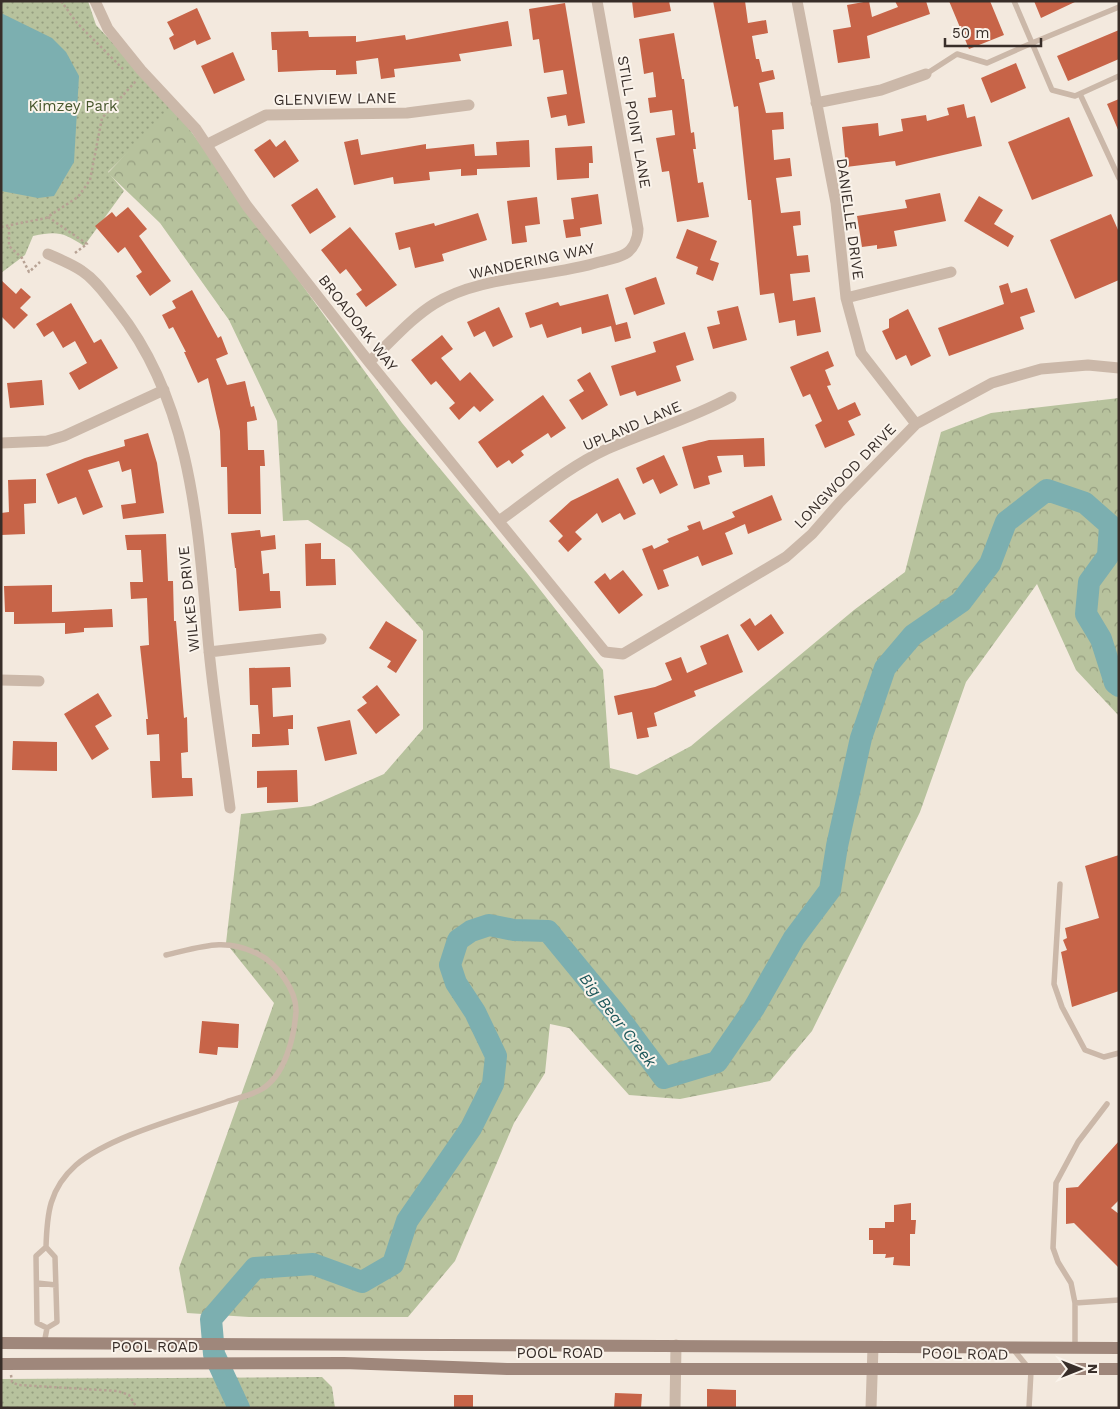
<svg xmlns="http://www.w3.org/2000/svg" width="1120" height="1409" font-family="'Work Sans',sans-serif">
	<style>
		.forest { fill: url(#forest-crowns) }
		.park { fill: url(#park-dots) }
		.water { fill: #7cafb0 }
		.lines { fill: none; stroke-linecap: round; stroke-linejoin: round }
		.river { stroke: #7cafb0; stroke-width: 22 }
		.building { fill: #c76448 }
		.path { stroke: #b7a294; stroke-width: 2.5; stroke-dasharray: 2.5 2.5; stroke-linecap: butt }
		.service { stroke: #cbb8a9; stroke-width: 5.5 }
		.minor { stroke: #cbb8a9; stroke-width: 11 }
		.secondary { stroke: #9f877b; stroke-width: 12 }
		.labels { text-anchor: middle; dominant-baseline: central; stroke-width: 4; stroke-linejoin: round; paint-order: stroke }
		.street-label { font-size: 15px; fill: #382e29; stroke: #faf3eb }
		.park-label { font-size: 15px; fill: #48572d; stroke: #faf3eb }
		.water-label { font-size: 16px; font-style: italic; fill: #1e585b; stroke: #faf3eb }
	</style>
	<defs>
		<pattern id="forest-crowns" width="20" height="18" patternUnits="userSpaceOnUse" patternTransform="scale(1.25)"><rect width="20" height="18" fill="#b7c29d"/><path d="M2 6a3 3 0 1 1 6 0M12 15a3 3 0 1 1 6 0" fill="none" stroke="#969e80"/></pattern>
		<pattern id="park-dots" width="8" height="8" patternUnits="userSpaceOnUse" patternTransform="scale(1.25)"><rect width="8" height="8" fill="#b7c29d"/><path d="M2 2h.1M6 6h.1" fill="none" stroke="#969e80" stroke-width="1.8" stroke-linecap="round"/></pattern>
	</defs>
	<rect width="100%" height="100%" fill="#f3e9de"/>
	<!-- forest -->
	<path class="forest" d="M 172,105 L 402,423 L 527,573 L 603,670 L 610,768 L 637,775 L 691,746 L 854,610 L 905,572 L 941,432 L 991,413 L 1119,398 L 1119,716 L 1076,670 L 1037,584 L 966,682 L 920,812 L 812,1031 L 770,1081 L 680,1099 L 629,1095 L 569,1028 L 550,1024 L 545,1073 L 514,1123 L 455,1261 L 408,1317 L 249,1317 L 187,1313 L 179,1268 L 274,1003 L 226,943 L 241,814 L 311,806 L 384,774 L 423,729 L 423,631 L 350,548 L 308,520 L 283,521 L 277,421 L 229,320 L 160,223 L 108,173 Z"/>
	<!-- park -->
	<path class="park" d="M 1,1 L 88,1 L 96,25 L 172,105 L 168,114 L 108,172 L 124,191 L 84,246 C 63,232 57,231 33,236 L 25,255 L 1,273 Z
		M 322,1377 L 332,1387 L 335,1408 L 1,1408 L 1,1379 Z"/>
	<!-- water -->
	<path class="water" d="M 1,13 L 52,38 L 66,52 L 79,76 L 74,162 L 54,196 L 38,198 L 1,191 Z"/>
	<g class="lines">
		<!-- river -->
		<path class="river" d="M 239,1408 L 214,1354 L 211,1319 L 255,1268 L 313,1264 L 362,1282 L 393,1264 L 407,1221 L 471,1128 L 493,1084 L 496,1056 L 475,1012 L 456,983 L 450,965 L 458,940 L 471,931 L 489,925 L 514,930 L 548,931 L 617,1015 L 664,1078 L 717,1062 L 754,1008 L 794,938 L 830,890 L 837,846 L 861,738 L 885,668 L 913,635 L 961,602 L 990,564 L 1006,522 L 1047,490 L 1085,503 L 1110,525 L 1108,556 L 1089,582 L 1086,614 L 1101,639 L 1115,683 L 1119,686"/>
	</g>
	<!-- building -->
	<path class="building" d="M 632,1 L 669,1 L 671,11 L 634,18 Z
		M 713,1 L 745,1 L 748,23 L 766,20 L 768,33 L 752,36 L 756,59 L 759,59 L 762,72 L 773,70 L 775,79 L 759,83 L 766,113 L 783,112 L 784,129 L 772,130 L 774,160 L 790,158 L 792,176 L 776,178 L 781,213 L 800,211 L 801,225 L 793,226 L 797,256 L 808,255 L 810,272 L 790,274 L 793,301 L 815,297 L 821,332 L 797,336 L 795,320 L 779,323 L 774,293 L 760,295 L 751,200 L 748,200 L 738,106 L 734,107 Z
		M 869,1 L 872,17 L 898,7 L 895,1 L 926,1 L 930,14 L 867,36 L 870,58 L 838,63 L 833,30 L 851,27 L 847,5 Z
		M 949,1 L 990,1 L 1004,35 L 969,49 Z
		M 1034,1 L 1077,1 L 1041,18 Z
		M 565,3 L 585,123 L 568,126 L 566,115 L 551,118 L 547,97 L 567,94 L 563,70 L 544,73 L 539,39 L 533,40 L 529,9 Z
		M 197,8 L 211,39 L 197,45 L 195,40 L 174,50 L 169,38 L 174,35 L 167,22 Z
		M 508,21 L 512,46 L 459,54 L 461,61 L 394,69 L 395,77 L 381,79 L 378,58 L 356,61 L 357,74 L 336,75 L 336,70 L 321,70 L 278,72 L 277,50 L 272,50 L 271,32 L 308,31 L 309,37 L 356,36 L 356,42 L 405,35 L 406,40 Z
		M 1119,30 L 1119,59 L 1068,81 L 1057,56 Z
		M 674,33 L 682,79 L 684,79 L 691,133 L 694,132 L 696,149 L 693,149 L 698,183 L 703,182 L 709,217 L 677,222 L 669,171 L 662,172 L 656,138 L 675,135 L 672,110 L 650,113 L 648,98 L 656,97 L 653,72 L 644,74 L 639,39 Z
		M 233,52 L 245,80 L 214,94 L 201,66 Z
		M 1016,63 L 1026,88 L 991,103 L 981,78 Z
		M 1119,99 L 1119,132 L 1107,104 Z
		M 964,104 L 967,118 L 975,116 L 982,146 L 896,166 L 895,161 L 846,167 L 842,127 L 878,123 L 879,136 L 903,131 L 901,119 L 926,115 L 927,121 L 949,115 L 947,108 Z
		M 1069,117 L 1093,176 L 1032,200 L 1008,142 Z
		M 270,139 L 276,147 L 285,140 L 299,161 L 274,178 L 254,150 Z
		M 358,139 L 361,155 L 426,144 L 426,149 L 474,144 L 475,156 L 497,155 L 496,142 L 529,140 L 530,167 L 477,169 L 477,175 L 461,176 L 461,169 L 429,172 L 430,180 L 394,184 L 393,177 L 354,185 L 344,142 Z
		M 592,146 L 593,163 L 589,163 L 589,178 L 557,180 L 555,148 Z
		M 317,188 L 336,217 L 310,234 L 291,205 Z
		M 940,193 L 946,221 L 894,231 L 897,246 L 877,249 L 877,245 L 862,247 L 857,216 L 907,208 L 905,200 Z
		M 598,194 L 602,224 L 580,228 L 581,236 L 566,238 L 563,220 L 574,219 L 571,198 Z
		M 979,196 L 1003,210 L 994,224 L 1014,236 L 1008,247 L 964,221 Z
		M 537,197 L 540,224 L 525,226 L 527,242 L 512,244 L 507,201 Z
		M 128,207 L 147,229 L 139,236 L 171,281 L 150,296 L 136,276 L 142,272 L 125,247 L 118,253 L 95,226 L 112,212 L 116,217 Z
		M 478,213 L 487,240 L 442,254 L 444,261 L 415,268 L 410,247 L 399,250 L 395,233 L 434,223 L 435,226 Z
		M 1111,214 L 1119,232 L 1119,280 L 1075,299 L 1050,240 Z
		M 350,227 L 397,285 L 366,307 L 356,294 L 362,290 L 346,269 L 340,274 L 321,250 Z
		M 687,229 L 717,241 L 710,260 L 719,263 L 713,281 L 696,274 L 698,267 L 676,258 Z
		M 656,277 L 665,304 L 634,315 L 625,288 Z
		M 1,280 L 16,294 L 21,288 L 31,297 L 20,308 L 28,315 L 14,329 L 1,316 Z
		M 1008,283 L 1011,293 L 1027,288 L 1035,312 L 1020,317 L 1024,329 L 949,356 L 938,328 L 1004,304 L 999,286 Z
		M 192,290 L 218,338 L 221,336 L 228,354 L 216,359 L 227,385 L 245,381 L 251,407 L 254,406 L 257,420 L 247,422 L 248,450 L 264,450 L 265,466 L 260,466 L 261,514 L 228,514 L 227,467 L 221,467 L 220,431 L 208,378 L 198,383 L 184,352 L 186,352 L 173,327 L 169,329 L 162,315 L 176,308 L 172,301 Z
		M 608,294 L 616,325 L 627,322 L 631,338 L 615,342 L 611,326 L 582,334 L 581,327 L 547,338 L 542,324 L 530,328 L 525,313 L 558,302 L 560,306 Z
		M 71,303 L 94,343 L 101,339 L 118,368 L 79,390 L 69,373 L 87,363 L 75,341 L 63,348 L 53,331 L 44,337 L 36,324 Z
		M 738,306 L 747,340 L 713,349 L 707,327 L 720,324 L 717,311 Z
		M 499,307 L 513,337 L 493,347 L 485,331 L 474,337 L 467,322 Z
		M 908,309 L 931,356 L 911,366 L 906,355 L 896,360 L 882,331 L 889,328 L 889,319 Z
		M 685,332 L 694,360 L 676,366 L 681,381 L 637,396 L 635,391 L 620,396 L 611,366 L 656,352 L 653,342 Z
		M 442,335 L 453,349 L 441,358 L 460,381 L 470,372 L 494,400 L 480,412 L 474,406 L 459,420 L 449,408 L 455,403 L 436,381 L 431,385 L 411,360 Z
		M 828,351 L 834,366 L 825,370 L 831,385 L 827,386 L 838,410 L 855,402 L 861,415 L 848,421 L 855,435 L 825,448 L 815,425 L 822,421 L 810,394 L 803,397 L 790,367 Z
		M 590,372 L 608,405 L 582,420 L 569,400 L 584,391 L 577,380 Z
		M 42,380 L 44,405 L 10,408 L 7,383 Z
		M 543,395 L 566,428 L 551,438 L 548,433 L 521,451 L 524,455 L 512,464 L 509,460 L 497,468 L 478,442 Z
		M 148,433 L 157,463 L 164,513 L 123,519 L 121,505 L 136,503 L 131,469 L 122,472 L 119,461 L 88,470 L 103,507 L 83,515 L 76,497 L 58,504 L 46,474 L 85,458 L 125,446 L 124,440 Z
		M 764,438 L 765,466 L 744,467 L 743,455 L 717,456 L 722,472 L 708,476 L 710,484 L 694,489 L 682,447 L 709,440 Z
		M 664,455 L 678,485 L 660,494 L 653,479 L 643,484 L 636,468 Z
		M 618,478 L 636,514 L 624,520 L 620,513 L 602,523 L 597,513 L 575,532 L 582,539 L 568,552 L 558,541 L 563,536 L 549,521 L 571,501 Z
		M 36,479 L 36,503 L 24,504 L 25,534 L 1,535 L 1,513 L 9,512 L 8,480 Z
		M 772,495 L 782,520 L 748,534 L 745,524 L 725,533 L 733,554 L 702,566 L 698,556 L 663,570 L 669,586 L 658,590 L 642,549 L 652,545 L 654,549 L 669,542 L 667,539 L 689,530 L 687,526 L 700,521 L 703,530 L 735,517 L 732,512 Z
		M 260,530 L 261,537 L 275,535 L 276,549 L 261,551 L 263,574 L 269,573 L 270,591 L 280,591 L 281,608 L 239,611 L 236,568 L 235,568 L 231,533 Z
		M 166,534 L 168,581 L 173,581 L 174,621 L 176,621 L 184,718 L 187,717 L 188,752 L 181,753 L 182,778 L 192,778 L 193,796 L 152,798 L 150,761 L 160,761 L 159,734 L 147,735 L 146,719 L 148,719 L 140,646 L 149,645 L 147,598 L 131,599 L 130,582 L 143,582 L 141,550 L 127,550 L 125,535 Z
		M 321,543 L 321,559 L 335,559 L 336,585 L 306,586 L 305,544 Z
		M 623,570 L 643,595 L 619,614 L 594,582 L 605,573 L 610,580 Z
		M 52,585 L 52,612 L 112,609 L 113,627 L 84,628 L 84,632 L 65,634 L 65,623 L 14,624 L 14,612 L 5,612 L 4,586 Z
		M 771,614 L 784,633 L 758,651 L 740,625 L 750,618 L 755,626 Z
		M 386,621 L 417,640 L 396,673 L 387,667 L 391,661 L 369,648 Z
		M 728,634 L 743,672 L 694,691 L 696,696 L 654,713 L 657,726 L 647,728 L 649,737 L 637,739 L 632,712 L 618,715 L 614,696 L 655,687 L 672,680 L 665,663 L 681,657 L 687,673 L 707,664 L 700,646 Z
		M 290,667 L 291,687 L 272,688 L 273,717 L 293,715 L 293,729 L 288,729 L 289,745 L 252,747 L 252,734 L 260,734 L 258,705 L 250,705 L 249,668 Z
		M 377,685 L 400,715 L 376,734 L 357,710 L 367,703 L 362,697 Z
		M 98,693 L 112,716 L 95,726 L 109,749 L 92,760 L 64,714 Z
		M 350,720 L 357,754 L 325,761 L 317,727 Z
		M 13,741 L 57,742 L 57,771 L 12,770 Z
		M 297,770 L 298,802 L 267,803 L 267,787 L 257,788 L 257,771 Z
		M 1119,855 L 1119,991 L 1072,1007 L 1061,952 L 1067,950 L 1063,940 L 1067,938 L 1065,928 L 1099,918 L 1085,866 Z
		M 202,1021 L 239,1024 L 238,1048 L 218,1047 L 217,1055 L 199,1053 Z
		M 1119,1141 L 1119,1200 L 1111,1208 L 1119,1214 L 1119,1268 L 1074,1223 L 1066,1224 L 1066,1188 L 1078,1187 Z
		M 911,1203 L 911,1220 L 916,1220 L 915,1234 L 910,1234 L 910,1266 L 893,1265 L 894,1257 L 885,1258 L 886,1254 L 873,1254 L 873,1240 L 869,1240 L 869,1228 L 885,1228 L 885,1222 L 894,1222 L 894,1205 Z
		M 707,1389 L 736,1390 L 736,1408 L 707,1408 Z
		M 615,1393 L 642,1394 L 641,1408 L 614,1408 Z
		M 454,1395 L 473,1395 L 473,1408 L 454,1408 Z"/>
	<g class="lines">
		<!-- path -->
		<path class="path" d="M 61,1 L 77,23 L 123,69
			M 48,217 L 87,244 L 75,253
			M 1,227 L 46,218 L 78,197 L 90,180 L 102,118 L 136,81
			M 9,227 L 9,246 L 22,258 L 29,272 L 40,262
			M 11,1375 L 12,1382 L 18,1385 L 118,1391 L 129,1395 L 137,1408"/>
		<!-- service -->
		<path class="service" d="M 1119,7 L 1032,43 L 1052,90 L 1075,96 L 1119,76
			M 926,74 L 957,54 L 987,63 L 1032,43 L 1014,1
			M 1080,94 L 1119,178
			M 1060,884 L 1054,984 L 1062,1007 L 1085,1050 L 1104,1057 L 1119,1053
			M 46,1247 C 47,1214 49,1189 76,1165 C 110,1136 183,1117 226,1102 C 237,1098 252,1095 262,1089 C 285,1075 294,1038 296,1012 C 297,991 277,963 258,954 C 225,937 201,947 166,955
			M 37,1283 L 56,1285
			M 1075,1303 L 1119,1300
			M 44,1344 L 47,1328 L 57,1322 L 55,1257 L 46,1247 L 36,1256 L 37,1323 L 47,1328
			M 1075,1348 L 1075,1303 L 1071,1283 L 1058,1262 L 1053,1248 L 1056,1183 L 1078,1142 L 1107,1104
			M 1013,1349 L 1031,1371 L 1029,1408"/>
		<!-- minor -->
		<path class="minor" d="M 95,1 L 108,29 L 141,70 L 196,129 L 247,206 L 369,362 L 605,652 L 623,654 L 786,557 L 812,534 L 840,502 L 916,424 L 992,383 L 1041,369 L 1088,365 L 1119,368
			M 797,1 L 836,203 L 846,298 L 861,353 L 916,424
			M 816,103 L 881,90 L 926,74
			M 208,144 L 266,115 L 407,113 L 469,105
			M 48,254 C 59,259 72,264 82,271 C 97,281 106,296 117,309 C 194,406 198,533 209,650 C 214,703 223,755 230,808
			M 846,298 L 951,272
			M 369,362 C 390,343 410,319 434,304 C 480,275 548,278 599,262 C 607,260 618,258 625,254 C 634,249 638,238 638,229 L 597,1
			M 1,443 L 47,441 L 64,436 L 164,390
			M 499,521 C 534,496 568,467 607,449 C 648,431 691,419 731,397
			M 209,652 L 321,639
			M 1,680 L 39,681
			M 675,1408 L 676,1345
			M 871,1408 L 873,1347"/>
		<!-- secondary -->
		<path class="secondary" d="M 1,1343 L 1119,1348
			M 1,1364 L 344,1363 L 507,1369 L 1119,1369"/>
	</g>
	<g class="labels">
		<!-- street labels -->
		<g class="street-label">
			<text transform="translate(335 99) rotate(-1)">GLENVIEW LANE</text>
			<text transform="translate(634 122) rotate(80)">STILL POINT LANE</text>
			<text transform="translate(850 219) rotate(82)">DANIELLE DRIVE</text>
			<text transform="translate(532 261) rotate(-12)">WANDERING WAY</text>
			<text transform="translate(358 323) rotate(52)">BROADOAK WAY</text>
			<text transform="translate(632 426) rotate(-23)">UPLAND LANE</text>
			<text transform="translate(845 476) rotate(-46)">LONGWOOD DRIVE</text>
			<text transform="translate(189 599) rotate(-96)">WILKES DRIVE</text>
			<text x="155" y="1347">POOL ROAD</text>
			<text x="560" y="1353">POOL ROAD</text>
			<text transform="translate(965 1354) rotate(1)">POOL ROAD</text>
		</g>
		<!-- park labels -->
		<g class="park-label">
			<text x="73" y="106">Kimzey Park</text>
		</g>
		<!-- water labels -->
		<g class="water-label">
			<text transform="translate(618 1020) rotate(52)">Big Bear Creek</text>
		</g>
	</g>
	<!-- border -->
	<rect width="1120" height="1409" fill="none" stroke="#382e29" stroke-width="5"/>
	<!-- north arrow -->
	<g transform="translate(1080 1369) rotate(90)" stroke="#faf3eb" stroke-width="4" paint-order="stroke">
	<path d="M0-4L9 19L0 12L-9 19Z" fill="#382e29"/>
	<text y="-8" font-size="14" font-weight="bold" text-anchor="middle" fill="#382e29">N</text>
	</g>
	<!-- scale -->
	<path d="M945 38v8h96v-8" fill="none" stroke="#382e29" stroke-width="2.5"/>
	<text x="952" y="38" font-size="15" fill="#382e29" stroke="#faf3eb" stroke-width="4" paint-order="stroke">50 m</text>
</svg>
